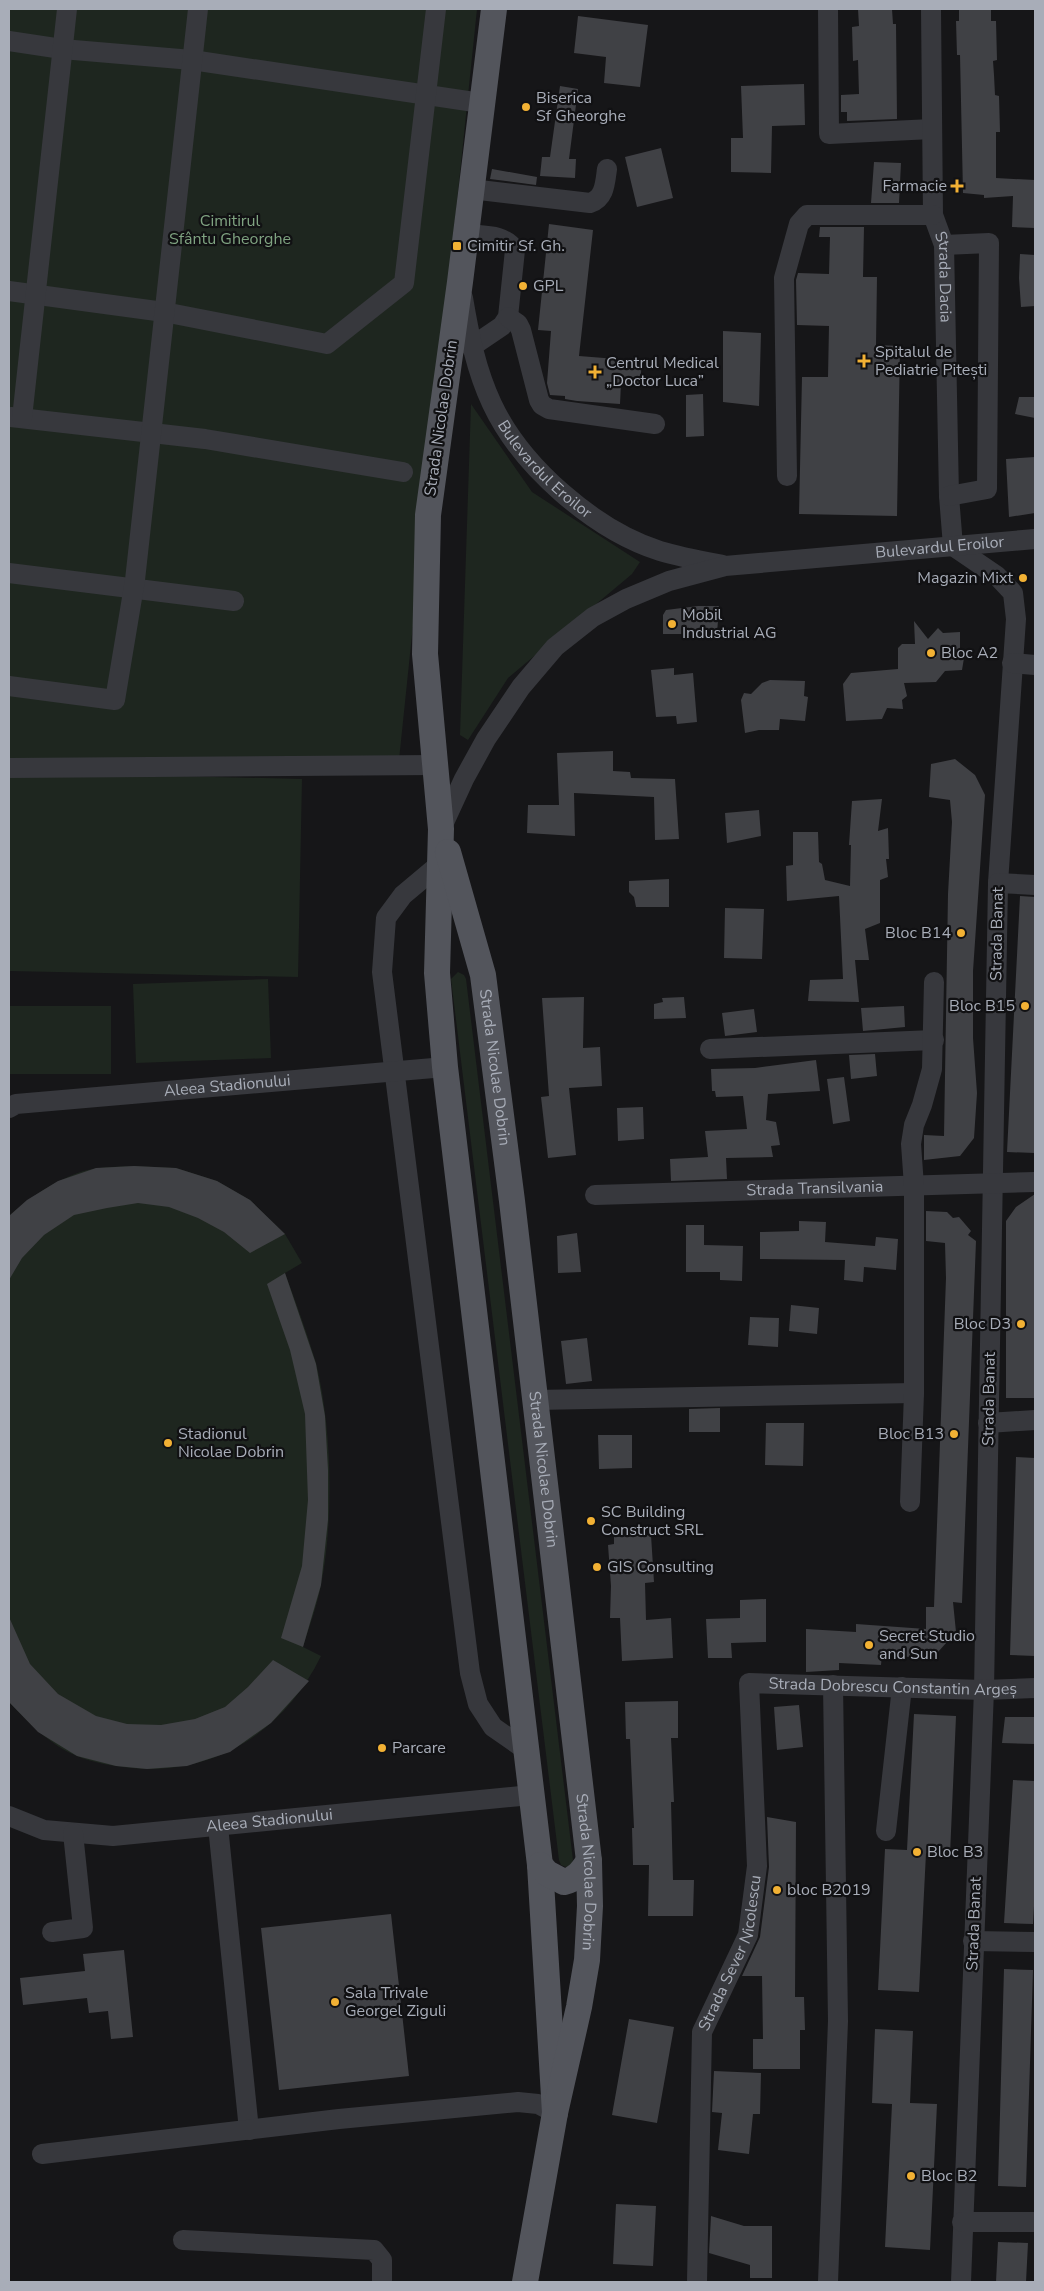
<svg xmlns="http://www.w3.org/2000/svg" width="1044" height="2291" font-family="'Nunito Sans',sans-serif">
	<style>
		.green { fill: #1e261f }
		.building { fill: #404145 }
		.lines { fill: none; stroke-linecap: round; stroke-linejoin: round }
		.minor { stroke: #37383d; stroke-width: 20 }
		.major { stroke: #53555c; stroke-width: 26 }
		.poi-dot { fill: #f2b134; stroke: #111113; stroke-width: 2 }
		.labels { text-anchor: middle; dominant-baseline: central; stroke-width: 4.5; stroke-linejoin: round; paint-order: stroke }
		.poi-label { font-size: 16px; fill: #a8adb8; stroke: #111113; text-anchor: start }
		.park-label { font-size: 16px; fill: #7fa381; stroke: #111113 }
		.street-label { font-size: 16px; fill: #a8adb8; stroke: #111113 }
	</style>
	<rect width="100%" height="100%" fill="#161618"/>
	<!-- green -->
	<path class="green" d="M 9,9 L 477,9 L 399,760 L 9,767 Z
		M 471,404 L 532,492 L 640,562 L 632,574 L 508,678 L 468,740 L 460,735 Z
		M 9,772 L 302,779 L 298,977 L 9,971 Z
		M 458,972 L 464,975 L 466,979 L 573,1860 L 571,1865 L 566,1867 L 561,1865 L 559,1860 L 451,979 Z
		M 268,979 L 271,1058 L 136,1063 L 133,984 Z
		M 9,1006 L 111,1006 L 111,1074 L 9,1074 Z
		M 134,1166 L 176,1168 L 217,1181 L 250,1200 L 285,1234 L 302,1263 L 285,1273 C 296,1303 307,1333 316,1363 C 332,1427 334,1520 321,1585 C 317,1606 309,1627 303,1647 L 321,1656 C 285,1730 216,1776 132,1768 C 114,1766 93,1763 77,1756 C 50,1745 29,1723 9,1702 L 9,1216 C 33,1195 66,1172 99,1168 C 110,1167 122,1166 134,1166 Z"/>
	<!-- building -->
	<path class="building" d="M 858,9 L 892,9 L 893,24 L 896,24 L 897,119 L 847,121 L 847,112 L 841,112 L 841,95 L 859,94 L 858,60 L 853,61 L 852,27 L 859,26 Z
		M 959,9 L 991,9 L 991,21 L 996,21 L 997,60 L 993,61 L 994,75 L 995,95 L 999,96 L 1000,132 L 996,132 L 996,178 L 1035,180 L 1035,228 L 1012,227 L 1013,196 L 984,198 L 984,195 L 963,193 L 960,55 L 957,55 L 956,21 L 959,21 Z
		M 578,16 L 648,25 L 640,87 L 604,83 L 606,57 L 574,53 Z
		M 804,84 L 805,125 L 772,126 L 771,173 L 731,172 L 731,138 L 743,138 L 741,86 Z
		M 560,86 L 578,89 L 569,159 L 576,159 L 575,178 L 540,176 L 542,157 L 550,157 Z
		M 661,148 L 673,198 L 637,207 L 625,157 Z
		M 874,162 L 901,163 L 899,203 L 871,203 Z
		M 492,169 L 537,177 L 536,185 L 490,179 Z
		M 549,224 L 593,230 L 579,356 L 642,361 L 640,384 L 621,383 L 620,404 L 577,401 L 565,399 L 565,396 L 550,395 L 547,383 L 551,331 L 538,330 Z
		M 820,227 L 864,227 L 863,277 L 877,277 L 876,345 L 900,346 L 897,516 L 799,514 L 802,377 L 828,377 L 829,326 L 797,325 L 796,280 L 798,273 L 829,274 L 830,237 L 819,237 Z
		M 1020,254 L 1035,255 L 1035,306 L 1021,307 L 1019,278 Z
		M 723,331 L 761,333 L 759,406 L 723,402 Z
		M 703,394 L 704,436 L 686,437 L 686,395 Z
		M 1019,397 L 1035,397 L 1035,418 L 1015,414 Z
		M 1035,457 L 1035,513 L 1009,517 L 1006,459 Z
		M 698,606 L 719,606 L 717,634 L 663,634 L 663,615 L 666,610 Z
		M 914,621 L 928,639 L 938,628 L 943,633 L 960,632 L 960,649 L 963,648 L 964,658 L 962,670 L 945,671 L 936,682 L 904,683 L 907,696 L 902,700 L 903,709 L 887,708 L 882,719 L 846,721 L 843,684 L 851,673 L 898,669 L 898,648 L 902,644 L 915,644 Z
		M 674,668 L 674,675 L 693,673 L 697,722 L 677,724 L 676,716 L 656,717 L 651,670 Z
		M 770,680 L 805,681 L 804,696 L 808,697 L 805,721 L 780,719 L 779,730 L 759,730 L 745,733 L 741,700 L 744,693 L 751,694 L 762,683 Z
		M 613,751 L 613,771 L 630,772 L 631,778 L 675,779 L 679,839 L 655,840 L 654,797 L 574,793 L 575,836 L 527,833 L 528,805 L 559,805 L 557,753 Z
		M 955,759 L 975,775 L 985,795 L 973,971 L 973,1038 L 977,1093 L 974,1138 L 960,1156 L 924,1160 L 924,1135 L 944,1136 L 948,894 L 952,822 L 950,800 L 929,797 L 931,764 Z
		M 882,799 L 878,831 L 888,828 L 889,859 L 886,859 L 888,877 L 880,880 L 880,923 L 865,929 L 869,960 L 855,960 L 859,1002 L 808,1001 L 810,980 L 843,979 L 839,896 L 787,901 L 786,866 L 793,865 L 793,832 L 818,832 L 819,862 L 822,864 L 825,880 L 850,886 L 851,845 L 849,845 L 852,801 Z
		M 759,810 L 761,836 L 727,843 L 725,813 Z
		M 669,879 L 669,907 L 636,907 L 634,897 L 629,892 L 629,881 Z
		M 1020,896 L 1035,897 L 1035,1153 L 1007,1152 Z
		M 725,908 L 764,909 L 762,959 L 724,958 Z
		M 584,997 L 583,1048 L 600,1047 L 602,1086 L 569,1088 L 576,1155 L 548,1158 L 541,1097 L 549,1096 L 542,998 Z
		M 684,997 L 686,1018 L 654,1019 L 654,1004 L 663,1002 L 662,998 Z
		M 904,1006 L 905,1027 L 863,1031 L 861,1008 Z
		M 754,1009 L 757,1032 L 725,1036 L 722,1013 Z
		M 875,1054 L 877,1076 L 851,1079 L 849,1055 Z
		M 816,1060 L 820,1091 L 768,1094 L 766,1120 L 776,1122 L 780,1145 L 771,1146 L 773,1157 L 726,1158 L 727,1179 L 671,1181 L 670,1159 L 708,1157 L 705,1131 L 747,1129 L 743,1096 L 716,1097 L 715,1091 L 712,1091 L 711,1069 L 755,1068 Z
		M 844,1077 L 850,1121 L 833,1124 L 827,1079 Z
		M 643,1107 L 644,1139 L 618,1141 L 617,1108 Z
		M 134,1166 L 176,1168 L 217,1181 L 250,1200 L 285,1234 L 250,1253 L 224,1232 L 198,1218 L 169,1207 L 138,1203 L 107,1208 L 74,1215 L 44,1235 L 22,1258 L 9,1280 L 9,1216 L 27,1200 L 58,1181 L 96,1168 Z
		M 1035,1194 L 1035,1398 L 1006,1398 L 1006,1221 L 1016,1207 Z
		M 926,1211 L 947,1212 L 953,1218 L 959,1217 L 971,1231 L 968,1235 L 976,1241 L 962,1603 L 953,1602 L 956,1632 L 938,1652 L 924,1658 L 882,1655 L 881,1665 L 839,1663 L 839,1670 L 806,1672 L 806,1629 L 856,1632 L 856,1624 L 926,1629 L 926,1607 L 934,1607 L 946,1278 L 945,1243 L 926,1241 Z
		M 799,1221 L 826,1222 L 825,1242 L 875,1246 L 876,1237 L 898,1239 L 896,1270 L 864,1267 L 863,1282 L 844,1280 L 845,1260 L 760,1259 L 760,1232 L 799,1231 Z
		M 686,1225 L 704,1225 L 704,1245 L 743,1246 L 742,1281 L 720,1280 L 720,1272 L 686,1272 Z
		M 577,1233 L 581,1272 L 558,1273 L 557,1236 Z
		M 285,1273 L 316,1364 L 325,1416 L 328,1470 L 328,1520 L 321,1585 L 303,1647 L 281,1638 L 302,1566 L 308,1500 L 305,1414 L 290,1350 L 267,1284 Z
		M 791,1305 L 819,1308 L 817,1334 L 789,1331 Z
		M 750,1317 L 779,1318 L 778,1347 L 748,1345 Z
		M 587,1338 L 592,1381 L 566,1384 L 561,1341 Z
		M 720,1408 L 720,1432 L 689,1432 L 689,1409 Z
		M 766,1423 L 804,1423 L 803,1466 L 765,1465 Z
		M 598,1435 L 632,1435 L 632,1468 L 599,1469 Z
		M 1016,1457 L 1035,1458 L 1035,1656 L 1010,1655 Z
		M 651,1535 L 654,1582 L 645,1583 L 646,1620 L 671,1618 L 673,1658 L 622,1661 L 620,1618 L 610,1618 L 611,1586 L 608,1545 L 614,1544 L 614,1537 Z
		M 766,1599 L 766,1642 L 731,1643 L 732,1658 L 708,1658 L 706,1619 L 740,1618 L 740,1600 Z
		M 9,1617 L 30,1664 L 58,1694 L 96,1716 L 127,1724 L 161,1725 L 195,1719 L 225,1707 L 248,1687 L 273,1660 L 309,1681 L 271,1723 L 230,1752 L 187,1766 L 147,1769 L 116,1766 L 77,1756 L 38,1732 L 9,1702 Z
		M 678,1701 L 678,1738 L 671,1738 L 674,1802 L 671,1802 L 673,1880 L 694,1880 L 693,1916 L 648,1916 L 649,1865 L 633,1865 L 632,1828 L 634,1828 L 630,1739 L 626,1739 L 625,1702 Z
		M 799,1705 L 803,1747 L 777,1750 L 774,1707 Z
		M 914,1714 L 956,1716 L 950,1855 L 926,1853 L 919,1992 L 878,1990 L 885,1849 L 907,1850 Z
		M 1005,1717 L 1035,1717 L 1035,1744 L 1002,1743 Z
		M 1013,1780 L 1035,1781 L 1035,1888 L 1033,1924 L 1004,1923 Z
		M 767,1817 L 796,1822 L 795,1997 L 804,1997 L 805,2030 L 800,2030 L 800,2069 L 753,2069 L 753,2039 L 763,2039 L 762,1976 L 742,1976 L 760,1937 L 769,1867 Z
		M 391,1914 L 409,2076 L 279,2090 L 261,1928 Z
		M 124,1950 L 133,2037 L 111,2039 L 108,2011 L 89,2013 L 87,1998 L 23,2005 L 20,1978 L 85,1971 L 83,1954 Z
		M 1004,1969 L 1033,1970 L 1026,2187 L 998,2186 Z
		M 629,2019 L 674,2027 L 657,2123 L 612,2115 Z
		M 875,2029 L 913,2031 L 910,2103 L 937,2104 L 930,2250 L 885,2247 L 892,2104 L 872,2103 Z
		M 714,2071 L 761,2073 L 760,2114 L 753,2114 L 749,2154 L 718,2150 L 722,2113 L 712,2112 Z
		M 616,2204 L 656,2206 L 653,2266 L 613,2264 Z
		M 711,2216 L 744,2226 L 772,2226 L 772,2278 L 750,2278 L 750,2265 L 709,2253 Z
		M 998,2242 L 1028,2243 L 1026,2282 L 996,2282 Z"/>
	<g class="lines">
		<!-- minor -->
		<g class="minor">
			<path d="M 828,9 L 829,134 L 932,129"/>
			<path id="s1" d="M 931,9 L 933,215 L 944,245 L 949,496 L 953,546 L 997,576 L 1013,593 L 1016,619 L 998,883 L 984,1690 L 961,2282"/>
			<path d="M 9,41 L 62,49 L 192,60 L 481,103"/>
			<path d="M 471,189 L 590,203 C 605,198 605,183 607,169"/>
			<path d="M 466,234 C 485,236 504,234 515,250 L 508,317 L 502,326 L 471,347"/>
			<path d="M 944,245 L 989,243 L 987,489 L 949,496"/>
			<path d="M 9,291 L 164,312 L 327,344 L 404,283 L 436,9"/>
			<path id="s2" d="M 463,298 C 469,334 476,370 492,404 C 521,466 594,530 660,551 C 680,557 702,561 723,565"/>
			<path d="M 508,317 L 518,324 L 521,330 L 539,400 L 542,405 L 549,409 L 655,424"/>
			<path d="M 11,417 L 205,439 L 403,472"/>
			<path d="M 22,418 L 67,9"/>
			<path d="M 787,476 L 784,278 L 799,224 L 807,215 L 933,215"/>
			<path d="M 9,573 L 234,601"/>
			<path d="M 1012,663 L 1035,665"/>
			<path d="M 9,686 L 115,700 L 135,580 L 198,9"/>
			<path d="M 9,768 L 436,765"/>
			<path id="s3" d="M 441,829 L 464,779 L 486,739 L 521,687 L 555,647 L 593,617 L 626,599 L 669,581 L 725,566 L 1035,539"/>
			<path d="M 440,864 L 403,895 L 386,918 L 382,972 L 470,1673 L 478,1704 L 493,1727 L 526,1750"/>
			<path d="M 998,883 L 1035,885"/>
			<path d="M 710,1049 L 934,1040"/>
			<path id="s4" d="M 9,1108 L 16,1104 L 445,1067"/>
			<path id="s5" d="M 595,1195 L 1035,1182"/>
			<path d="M 535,1400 L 914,1393"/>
			<path d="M 988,1423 L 1035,1420"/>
			<path d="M 910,1502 L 914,1393 L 914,1186 L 911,1144 L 914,1125 L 922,1105 L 932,1069 L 934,982"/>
			<path id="s6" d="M 9,1816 L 44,1830 L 113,1836 L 531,1795"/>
			<path d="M 218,1826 L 249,2130"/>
			<path d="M 886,1831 L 902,1687"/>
			<path d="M 52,1932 L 83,1928 L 73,1833"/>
			<path d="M 973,1941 L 1035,1942"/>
			<path d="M 42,2154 L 339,2119 L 518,2102 L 538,2104 L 555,2113"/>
			<path d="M 962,2222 L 1035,2222"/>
			<path d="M 183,2240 L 374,2250 L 382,2260 L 382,2282"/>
			<path id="s7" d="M 697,2282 L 702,2032 L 748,1935 L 757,1866 L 749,1683 L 984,1690 L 1035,1688"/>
			<path d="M 828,2282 L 838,2021 L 833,1685"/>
		</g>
		<!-- major -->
		<g class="major">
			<path d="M 494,9 L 460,282 L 428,515 L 425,654 L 441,829 L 437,973 L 445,1067 L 540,1865 L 555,2113"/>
			<path id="s8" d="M 448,852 L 483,975 L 512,1201 L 589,1861 L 590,1906 L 587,1960 L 579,2007 L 555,2113 L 525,2282"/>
			<path d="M 540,1865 L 547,1873 L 564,1882 C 577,1879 582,1871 589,1861"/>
		</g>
	</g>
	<!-- markers -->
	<g class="poi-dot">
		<circle cx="526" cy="107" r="5"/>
		<path d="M954.5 178.5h5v5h5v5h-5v5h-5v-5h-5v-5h5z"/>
		<rect x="452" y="241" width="10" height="10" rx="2.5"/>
		<circle cx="523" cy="286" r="5"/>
		<path d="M861.5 353.5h5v5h5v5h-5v5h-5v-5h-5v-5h5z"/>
		<path d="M592.5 364.5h5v5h5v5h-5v5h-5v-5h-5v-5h5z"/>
		<circle cx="1023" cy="578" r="5"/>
		<circle cx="672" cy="624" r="5"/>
		<circle cx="931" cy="653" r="5"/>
		<circle cx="961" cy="933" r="5"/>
		<circle cx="1025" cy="1006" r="5"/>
		<circle cx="1021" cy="1324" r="5"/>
		<circle cx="954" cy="1434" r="5"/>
		<circle cx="168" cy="1443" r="5"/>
		<circle cx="591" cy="1521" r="5"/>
		<circle cx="597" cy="1567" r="5"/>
		<circle cx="869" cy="1645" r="5"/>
		<circle cx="382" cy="1748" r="5"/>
		<circle cx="917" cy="1852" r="5"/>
		<circle cx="777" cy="1890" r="5"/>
		<circle cx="335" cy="2002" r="5"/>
		<circle cx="911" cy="2176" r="5"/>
	</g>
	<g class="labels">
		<!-- poi labels -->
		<g class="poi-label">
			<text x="536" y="98">Biserica<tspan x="536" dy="18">Sf Gheorghe</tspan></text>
			<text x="947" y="186" text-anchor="end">Farmacie</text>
			<text x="467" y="246">Cimitir Sf. Gh.</text>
			<text x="533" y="286">GPL</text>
			<text x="875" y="352">Spitalul de<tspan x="875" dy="18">Pediatrie Pitești</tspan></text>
			<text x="606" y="363">Centrul Medical<tspan x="606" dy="18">„Doctor Luca”</tspan></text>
			<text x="1013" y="578" text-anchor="end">Magazin Mixt</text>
			<text x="682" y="615">Mobil<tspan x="682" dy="18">Industrial AG</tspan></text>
			<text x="941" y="653">Bloc A2</text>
			<text x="951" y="933" text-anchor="end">Bloc B14</text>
			<text x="1015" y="1006" text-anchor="end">Bloc B15</text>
			<text x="1011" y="1324" text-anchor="end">Bloc D3</text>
			<text x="178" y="1434">Stadionul<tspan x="178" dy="18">Nicolae Dobrin</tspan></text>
			<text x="944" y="1434" text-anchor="end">Bloc B13</text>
			<text x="601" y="1512">SC Building<tspan x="601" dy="18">Construct SRL</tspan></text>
			<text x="607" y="1567">GIS Consulting</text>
			<text x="879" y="1636">Secret Studio<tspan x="879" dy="18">and Sun</tspan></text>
			<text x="392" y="1748">Parcare</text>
			<text x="927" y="1852">Bloc B3</text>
			<text x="787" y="1890">bloc B2019</text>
			<text x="345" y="1993">Sala Trivale<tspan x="345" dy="18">Georgel Ziguli</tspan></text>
			<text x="921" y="2176">Bloc B2</text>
		</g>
		<!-- park labels -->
		<g class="park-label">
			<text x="230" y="221">Cimitirul<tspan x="230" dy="18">Sfântu Gheorghe</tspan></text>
		</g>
		<!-- street labels -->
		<g class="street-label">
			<text stroke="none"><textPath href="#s1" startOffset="270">Strada Dacia</textPath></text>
			<text transform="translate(441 418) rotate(-82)">Strada Nicolae Dobrin</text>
			<text stroke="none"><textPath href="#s2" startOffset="195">Bulevardul Eroilor</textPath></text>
			<text stroke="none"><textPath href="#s3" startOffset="622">Bulevardul Eroilor</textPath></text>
			<text transform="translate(997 934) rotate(-89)">Strada Banat</text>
			<text stroke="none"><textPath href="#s8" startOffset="221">Strada Nicolae Dobrin</textPath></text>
			<text stroke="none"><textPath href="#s4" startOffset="220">Aleea Stadionului</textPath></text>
			<text stroke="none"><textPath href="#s5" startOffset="220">Strada Transilvania</textPath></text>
			<text transform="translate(989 1399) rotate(-89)">Strada Banat</text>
			<text stroke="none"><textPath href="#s8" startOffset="626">Strada Nicolae Dobrin</textPath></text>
			<text stroke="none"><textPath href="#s7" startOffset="754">Strada Dobrescu Constantin Argeș</textPath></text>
			<text stroke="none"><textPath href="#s6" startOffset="264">Aleea Stadionului</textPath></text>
			<text stroke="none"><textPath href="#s8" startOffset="1031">Strada Nicolae Dobrin</textPath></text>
			<text transform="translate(974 1924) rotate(-88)">Strada Banat</text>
			<text stroke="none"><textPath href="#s7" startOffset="335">Strada Sever Nicolescu</textPath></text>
		</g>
	</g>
	<!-- border -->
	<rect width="1044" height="2291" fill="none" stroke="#a8adb8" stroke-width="20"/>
</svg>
